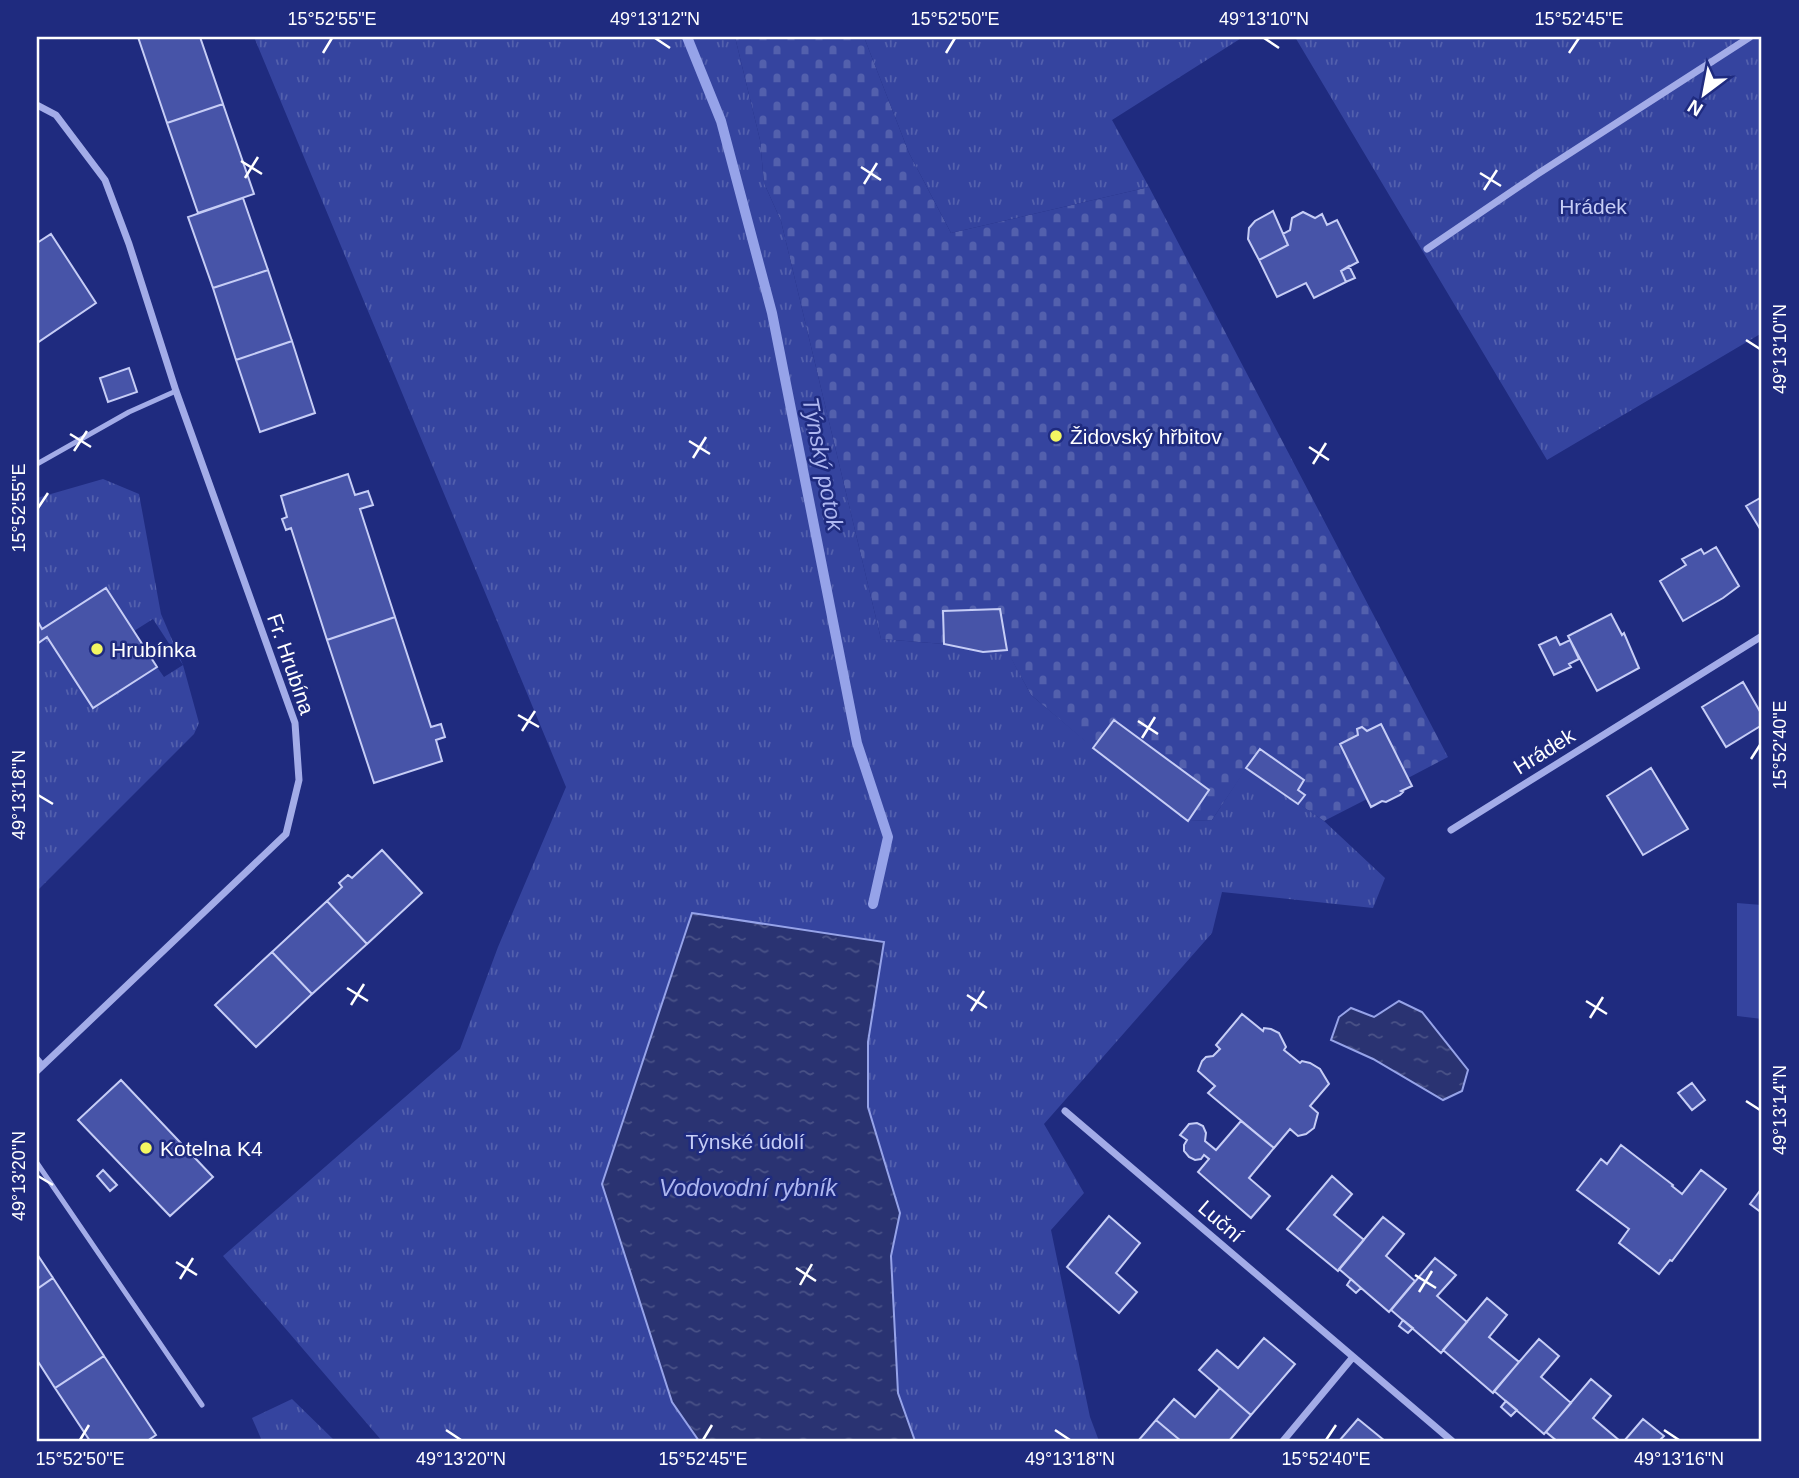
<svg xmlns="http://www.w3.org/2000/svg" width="1799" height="1478" font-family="Helvetica,sans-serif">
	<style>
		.cemetery { fill: url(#cemetery-stones) }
		.park { fill: url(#park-tufts) }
		.garden { fill: #35449f }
		.water { fill: url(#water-ripples); stroke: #96a3e9; stroke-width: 2 }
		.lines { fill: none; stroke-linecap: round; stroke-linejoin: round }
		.stream { stroke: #96a3e9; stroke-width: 10 }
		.building { fill: #4754a8; stroke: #c6cdf6; stroke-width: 2 }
		.lane { stroke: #a3ace8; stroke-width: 5 }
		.street { stroke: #a3ace8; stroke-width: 7 }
		.ticks { fill: none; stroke: #fff; stroke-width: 2.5 }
		.poi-dot { fill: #f3f662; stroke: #1f2b7f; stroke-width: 2.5 }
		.labels { text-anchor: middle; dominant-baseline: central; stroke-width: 5; stroke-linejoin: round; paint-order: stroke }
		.park-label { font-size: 21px; fill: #c6cdf6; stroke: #1f2b7f }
		.poi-label { font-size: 21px; fill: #fff; stroke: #1f2b7f; text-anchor: start }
		.street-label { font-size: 21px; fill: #fff; stroke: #1f2b7f }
		.water-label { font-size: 23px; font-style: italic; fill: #aeb7f0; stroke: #1f2b7f }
		.neatline { fill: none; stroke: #fff; stroke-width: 2.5 }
		.ticks-label { font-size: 18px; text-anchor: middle; fill: #fff }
	</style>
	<defs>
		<pattern id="cemetery-stones" width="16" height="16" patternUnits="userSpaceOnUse" patternTransform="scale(1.75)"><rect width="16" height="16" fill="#35449f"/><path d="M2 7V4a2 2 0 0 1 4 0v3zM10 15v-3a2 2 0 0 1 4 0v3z" fill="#5360ad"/></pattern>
		<pattern id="park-tufts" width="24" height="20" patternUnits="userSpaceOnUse" patternTransform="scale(1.75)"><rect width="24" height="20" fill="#35449f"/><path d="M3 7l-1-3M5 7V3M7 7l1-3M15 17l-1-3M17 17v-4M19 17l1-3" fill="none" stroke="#5360ad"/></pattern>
		<pattern id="water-ripples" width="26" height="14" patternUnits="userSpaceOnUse" patternTransform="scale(1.75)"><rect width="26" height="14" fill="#2a3372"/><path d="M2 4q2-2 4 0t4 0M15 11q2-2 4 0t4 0" fill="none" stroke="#4a5287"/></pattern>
	</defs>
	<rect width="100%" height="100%" fill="#1f2b7f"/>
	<!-- cemetery -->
	<path class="cemetery" d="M 735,37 L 864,37 L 909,153 L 951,233 L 1149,187 L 1448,757 L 1408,778 L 1412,786 L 1386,802 L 1381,801 L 1371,807 L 1367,799 L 1324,821 L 1246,769 L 1212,820 L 1188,821 L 1093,748 L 1031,695 L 1007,651 L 983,652 L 944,644 L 881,639 L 781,221 L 764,183 L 760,140 Z"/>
	<!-- park -->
	<path class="park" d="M 254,37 L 735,37 L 760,140 L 764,183 L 781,221 L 881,639 L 944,644 L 983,652 L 1007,650 L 1031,695 L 1094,748 L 1188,821 L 1212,820 L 1246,768 L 1324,821 L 1385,878 L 1373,908 L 1222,892 L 1212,933 L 1044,1124 L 1084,1193 L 1051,1230 L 1090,1417 L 1099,1441 L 382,1441 L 223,1256 L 460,1049 L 498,947 L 566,787 Z
		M 864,37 L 1243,37 L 1112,120 L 1149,187 L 951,233 L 909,153 Z
		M 1295,37 L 1762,37 L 1762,333 L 1547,460 Z
		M 103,479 L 139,494 L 161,614 L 183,665 L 199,723 L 194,734 L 37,891 L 37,644 L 47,637 L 93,707 L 157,667 L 164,677 L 183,665 L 153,619 L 134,631 L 106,588 L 42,629 L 37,620 L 37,498 Z
		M 292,1399 L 335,1441 L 262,1441 L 252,1418 Z"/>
	<!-- garden -->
	<path class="garden" d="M 1737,903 L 1762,905 L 1762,1019 L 1737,1016 Z"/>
	<!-- water -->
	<path class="water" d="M 692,913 L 884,942 L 868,1042 L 868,1107 L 900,1213 L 891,1256 L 898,1393 L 915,1441 L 699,1441 L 672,1402 L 602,1184 Z
		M 1399,1001 L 1422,1012 L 1468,1070 L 1462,1091 L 1443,1100 L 1373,1059 L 1331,1040 L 1339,1017 L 1351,1008 L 1374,1017 Z"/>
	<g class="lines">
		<!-- stream -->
		<path class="stream" d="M 687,37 L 721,121 L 772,313 L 857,743 L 888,837 L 873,904"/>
	</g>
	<!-- building -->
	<path class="building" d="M 138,37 L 200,37 L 223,104 L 167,123 Z
		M 223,104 L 254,194 L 198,213 L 167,123 Z
		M 243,198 L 268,270 L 213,288 L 188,217 Z
		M 1273,211 L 1288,245 L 1259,260 L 1248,239 L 1249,228 L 1255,221 Z
		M 1303,212 L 1315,218 L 1322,214 L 1327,225 L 1337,220 L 1358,262 L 1341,271 L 1346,282 L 1314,298 L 1306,283 L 1277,297 L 1259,260 L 1288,245 L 1283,234 L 1290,230 L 1292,218 Z
		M 51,234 L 96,303 L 37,343 L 37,243 Z
		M 1349,266 L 1355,278 L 1346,282 L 1341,271 Z
		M 268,270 L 292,341 L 236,360 L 213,288 Z
		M 292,341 L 315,413 L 260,432 L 236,360 Z
		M 129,368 L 137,392 L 108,402 L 100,378 Z
		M 348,474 L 355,495 L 368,491 L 373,505 L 360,509 L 395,617 L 327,640 L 291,528 L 286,530 L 282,519 L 287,517 L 281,496 Z
		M 1762,497 L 1762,532 L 1746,506 Z
		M 1716,547 L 1739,586 L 1723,598 L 1683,621 L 1660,581 L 1686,565 L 1682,559 L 1701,549 L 1704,554 Z
		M 106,588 L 157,667 L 93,708 L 47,637 L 37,644 L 37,620 L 42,629 Z
		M 1000,609 L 1007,650 L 983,652 L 944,644 L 943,611 Z
		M 1611,614 L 1622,635 L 1624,633 L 1639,668 L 1597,691 L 1568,636 Z
		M 395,617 L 431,727 L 441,724 L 445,737 L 436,740 L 442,761 L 374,783 L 327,640 Z
		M 1556,637 L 1560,645 L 1570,640 L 1579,659 L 1569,664 L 1571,667 L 1554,675 L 1539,645 Z
		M 1743,682 L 1762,715 L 1762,725 L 1726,747 L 1702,707 Z
		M 1114,720 L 1209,790 L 1188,821 L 1093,748 Z
		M 1381,724 L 1412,786 L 1401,791 L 1403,792 L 1400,795 L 1386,802 L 1382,801 L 1371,807 L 1340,744 L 1358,735 L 1357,729 L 1362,727 L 1367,731 Z
		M 1260,749 L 1304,780 L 1298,790 L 1305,795 L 1298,804 L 1246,768 Z
		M 1651,768 L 1688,829 L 1643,855 L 1607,796 Z
		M 382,850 L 422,893 L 367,944 L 327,901 L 342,887 L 339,883 L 348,875 L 352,878 Z
		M 327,901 L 367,944 L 312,994 L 272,952 Z
		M 272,952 L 312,994 L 256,1047 L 215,1005 Z
		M 1242,1014 L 1263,1031 L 1264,1028 L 1271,1029 L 1279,1033 L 1286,1047 L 1284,1050 L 1300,1063 L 1302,1061 L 1310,1063 L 1320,1069 L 1329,1084 L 1310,1106 L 1318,1113 L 1314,1128 L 1306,1134 L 1298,1136 L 1290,1129 L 1274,1148 L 1208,1093 L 1215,1086 L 1198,1071 L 1202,1061 L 1206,1057 L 1213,1056 L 1220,1049 L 1216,1045 Z
		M 121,1080 L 213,1177 L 170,1216 L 78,1120 Z
		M 1692,1083 L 1705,1100 L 1692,1110 L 1678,1093 Z
		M 1241,1121 L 1274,1148 L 1249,1178 L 1270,1196 L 1251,1218 L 1198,1172 L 1209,1159 L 1204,1155 L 1201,1159 L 1195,1160 L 1189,1157 L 1184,1151 L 1184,1145 L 1187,1140 L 1180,1135 L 1189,1124 L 1197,1123 L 1203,1126 L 1206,1133 L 1205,1141 L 1216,1150 Z
		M 1621,1145 L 1673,1185 L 1672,1186 L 1682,1194 L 1701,1170 L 1726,1189 L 1672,1261 L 1670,1260 L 1659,1274 L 1619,1243 L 1629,1229 L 1577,1190 L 1601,1159 L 1607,1164 Z
		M 103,1170 L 117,1185 L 110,1191 L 97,1176 Z
		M 1332,1176 L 1352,1194 L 1334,1215 L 1364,1240 L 1338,1271 L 1287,1229 Z
		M 1762,1188 L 1762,1213 L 1750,1204 Z
		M 1109,1216 L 1140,1243 L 1116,1273 L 1137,1292 L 1119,1313 L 1067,1267 Z
		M 1383,1217 L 1404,1234 L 1386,1256 L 1415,1281 L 1389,1312 L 1339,1269 Z
		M 37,1254 L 53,1278 L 37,1289 Z
		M 1435,1258 L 1456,1275 L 1437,1296 L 1467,1322 L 1441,1353 L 1391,1310 Z
		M 53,1278 L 104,1356 L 55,1388 L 37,1360 L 37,1289 Z
		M 1351,1279 L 1361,1288 L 1356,1293 L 1347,1285 Z
		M 1487,1298 L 1507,1315 L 1489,1337 L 1519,1362 L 1493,1393 L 1443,1350 Z
		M 1403,1320 L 1413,1328 L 1408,1333 L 1399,1326 Z
		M 1264,1338 L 1295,1364 L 1251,1415 L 1199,1370 L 1217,1350 L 1238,1368 Z
		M 1539,1339 L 1559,1356 L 1541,1377 L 1571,1403 L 1544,1434 L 1494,1391 Z
		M 104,1356 L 156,1435 L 147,1441 L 90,1441 L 55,1388 Z
		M 1591,1379 L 1611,1396 L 1593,1418 L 1620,1441 L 1557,1441 L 1546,1432 Z
		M 1220,1388 L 1251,1415 L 1229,1441 L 1181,1441 L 1156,1420 L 1174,1399 L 1195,1417 Z
		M 1506,1401 L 1517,1410 L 1511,1416 L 1501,1407 Z
		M 1358,1419 L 1385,1441 L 1339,1441 Z
		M 1643,1419 L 1664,1436 L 1659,1441 L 1624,1441 Z
		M 1156,1420 L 1181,1441 L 1138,1441 Z"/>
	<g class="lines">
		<!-- lane -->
		<path class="lane" d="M 37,464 L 129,412 L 176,391
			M 37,1058 L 43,1065
			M 37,1163 L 202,1405"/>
		<!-- street -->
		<path class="street" d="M 37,105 L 56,115 L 105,180 L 129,244 L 176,391 L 295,723 L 299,780 L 286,834 L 37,1071
			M 1427,249 L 1536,175 L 1750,37
			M 1451,830 L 1762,636
			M 1065,1111 L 1452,1441
			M 1283,1441 L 1353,1357"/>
	</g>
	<!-- ticks -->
	<path class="ticks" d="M 655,38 L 670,48M 1264,38 L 1279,48M 323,53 L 332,38M 946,53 L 955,38M 1569,53 L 1579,38M 241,161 L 262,174M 861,167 L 881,180M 1480,173 L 1501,186M 245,178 L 258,157M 864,184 L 877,163M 1484,190 L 1497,170M 1746,340 L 1760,349M 70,434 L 91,447M 689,441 L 710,454M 1309,447 L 1329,460M 74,451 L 87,431M 693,458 L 706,437M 1313,464 L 1326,443M 38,508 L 48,493M 518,715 L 539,727M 1138,721 L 1158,734M 522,731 L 535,711M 1142,738 L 1155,717M 1751,759 L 1760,745M 38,795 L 53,804M 347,988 L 368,1001M 967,995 L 987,1008M 1586,1001 L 1607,1014M 351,1005 L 364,984M 971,1011 L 984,991M 1590,1018 L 1603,997M 1746,1101 L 1760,1110M 38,1176 L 53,1185M 176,1262 L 197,1275M 796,1268 L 816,1281M 1415,1275 L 1436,1288M 180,1279 L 193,1258M 800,1285 L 812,1264M 1419,1292 L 1432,1271M 446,1430 L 461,1440M 1055,1430 L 1070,1440M 1664,1430 L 1679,1440M 80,1440 L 89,1425M 703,1440 L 712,1425M 1326,1440 L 1336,1425"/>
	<!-- markers -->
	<g class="poi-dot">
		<circle cx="1056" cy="436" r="7"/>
		<circle cx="97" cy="649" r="7"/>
		<circle cx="146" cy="1148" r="7"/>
	</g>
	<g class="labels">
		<!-- park labels -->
		<g class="park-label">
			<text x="1593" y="206">Hrádek</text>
			<text x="745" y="1141">Týnské údolí</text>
		</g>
		<!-- poi labels -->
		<g class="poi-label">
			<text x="1070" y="436">Židovský hřbitov</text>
			<text x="111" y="649">Hrubínka</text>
			<text x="160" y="1148">Kotelna K4</text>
		</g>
		<!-- street labels -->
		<g class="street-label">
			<text transform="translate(291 664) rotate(71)">Fr. Hrubína</text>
			<text transform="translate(1544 751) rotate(-32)">Hrádek</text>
			<text transform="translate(1221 1221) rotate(41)">Luční</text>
		</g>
		<!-- water labels -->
		<g class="water-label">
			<text transform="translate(823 464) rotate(79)">Týnský potok</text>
			<text x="748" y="1188">Vodovodní rybník</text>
		</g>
	</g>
	<!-- border -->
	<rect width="1799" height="1478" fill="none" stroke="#1f2b7f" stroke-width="77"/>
	<!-- north arrow -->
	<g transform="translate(1704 94) rotate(212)" stroke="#1f2b7f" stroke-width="5" paint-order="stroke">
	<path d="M0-5L12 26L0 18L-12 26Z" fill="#ffffff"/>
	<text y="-10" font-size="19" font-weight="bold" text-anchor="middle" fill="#ffffff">N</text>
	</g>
	<rect x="38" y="38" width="1722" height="1402" class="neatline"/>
	<g class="ticks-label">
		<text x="332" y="25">15°52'55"E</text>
		<text x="655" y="25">49°13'12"N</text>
		<text x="955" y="25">15°52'50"E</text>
		<text x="1264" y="25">49°13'10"N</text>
		<text x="1579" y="25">15°52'45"E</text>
		<text transform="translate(1780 349) rotate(-90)" y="6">49°13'10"N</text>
		<text transform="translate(19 508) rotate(-90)" y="6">15°52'55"E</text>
		<text transform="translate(1780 745) rotate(-90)" y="6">15°52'40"E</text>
		<text transform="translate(19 795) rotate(-90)" y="6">49°13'18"N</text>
		<text transform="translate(1780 1110) rotate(-90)" y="6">49°13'14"N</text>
		<text transform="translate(19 1176) rotate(-90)" y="6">49°13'20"N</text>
		<text x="80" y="1465">15°52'50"E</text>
		<text x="461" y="1465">49°13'20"N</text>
		<text x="703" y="1465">15°52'45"E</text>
		<text x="1070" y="1465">49°13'18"N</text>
		<text x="1326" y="1465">15°52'40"E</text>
		<text x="1679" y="1465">49°13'16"N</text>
	</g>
</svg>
